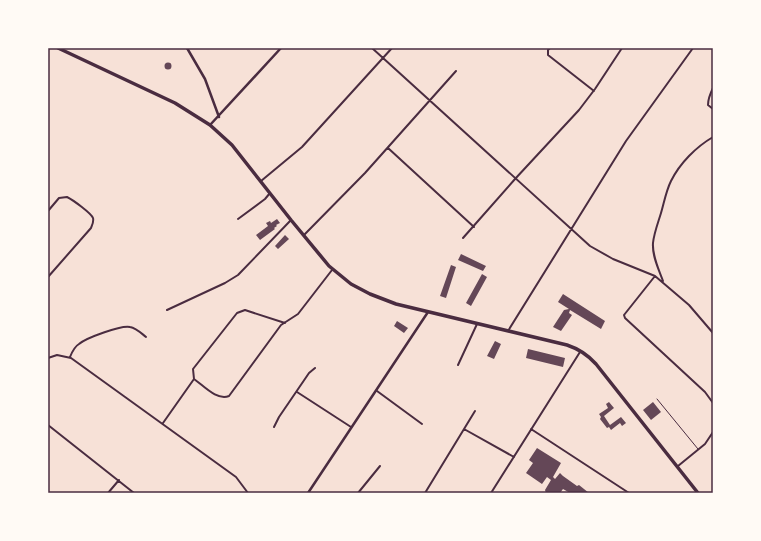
<svg xmlns="http://www.w3.org/2000/svg" width="761" height="541" font-family="Ubuntu,sans-serif">
	<style>
		.building { fill: #644757 }
		.lines { fill: none; stroke-linecap: round; stroke-linejoin: round }
		.service { stroke: #4a2c40; stroke-width: 1 }
		.minor { stroke: #4a2c40; stroke-width: 2 }
		.tertiary { stroke: #4a2c40; stroke-width: 2.5 }
		.primary { stroke: #4a2c40; stroke-width: 3.5 }
		.neatline { fill: none; stroke: #4a2c40; stroke-width: 1.5 }
	</style>
	<rect width="100%" height="100%" fill="#f7e1d7"/>
	<!-- building -->
	<path class="building" d="M164.5 66a3.5 3.5 0 1 1 7 0a3.5 3.5 0 1 1-7 0Z
		M 277,219 L 280,223 L 276,225 L 277,226 L 274,228 L 275,229 L 260,240 L 256,235 L 268,226 L 266,223 L 270,221 L 271,223 Z
		M 285,235 L 289,239 L 278,249 L 275,246 Z
		M 461,254 L 486,266 L 483,271 L 458,260 Z
		M 451,265 L 456,267 L 446,298 L 440,296 Z
		M 482,274 L 487,277 L 471,306 L 466,303 Z
		M 563,294 L 605,321 L 601,329 L 570,310 L 569,313 L 572,315 L 561,331 L 553,327 L 564,310 L 569,309 L 558,302 Z
		M 397,321 L 408,328 L 404,333 L 394,326 Z
		M 495,341 L 501,344 L 494,359 L 487,356 Z
		M 528,349 L 565,358 L 563,367 L 526,358 Z
		M 609,402 L 614,408 L 604,416 L 610,425 L 621,417 L 626,423 L 622,426 L 620,423 L 611,430 L 609,427 L 607,428 L 600,419 L 601,417 L 599,414 L 608,408 L 606,404 Z
		M 653,402 L 661,412 L 651,420 L 643,410 Z
		M 537,448 L 561,463 L 553,477 L 555,479 L 560,473 L 563,476 L 577,486 L 579,485 L 589,493 L 570,493 L 563,489 L 560,493 L 546,493 L 545,490 L 551,480 L 547,477 L 542,484 L 526,473 L 533,463 L 529,460 Z"/>
	<g class="lines">
		<!-- service -->
		<path class="service" d="M 657,399 L 698,449"/>
		<!-- minor -->
		<path class="minor" d="M 372,48 L 590,246 L 613,259 L 655,276 L 689,305 L 713,333
			M 550,48 L 548,50 L 548,55 L 594,91
			M 713,88 C 710,94 708,98 708,105 L 713,109
			M 388,148 L 474,227
			M 261,181 L 302,147 L 392,48
			M 48,211 L 59,198 L 67,197 C 73,200 91,213 93,218 C 94,222 92,225 91,228 L 48,277
			M 238,219 L 265,199 L 270,193
			M 304,235 L 365,173 L 456,71
			M 463,238 L 515,179 L 579,110 L 595,89 L 622,48
			M 655,276 L 624,315 L 625,318 L 705,392 L 713,403
			M 663,281 C 659,270 652,256 653,243 C 654,233 658,223 661,213 C 664,203 666,191 671,181 C 680,163 696,147 713,137
			M 167,310 L 225,283 L 238,275 L 291,220
			M 508,331 L 626,141 L 693,48
			M 70,357 C 72,352 74,347 79,344 C 86,338 121,325 130,327 C 136,328 141,333 146,337
			M 48,358 L 57,355 L 71,358 L 236,477 L 248,493
			M 458,365 L 477,324
			M 194,379 C 204,386 217,401 229,396 L 281,325 L 298,314 L 332,270
			M 377,391 L 422,424
			M 297,392 L 351,427
			M 163,423 L 194,379 L 193,369 L 237,313 L 245,310 L 248,311 L 285,323
			M 48,425 L 134,493
			M 274,427 L 279,417 L 309,373 L 315,368
			M 464,429 L 514,457
			M 531,429 L 629,493
			M 678,466 L 705,444 L 713,432
			M 108,493 L 119,480
			M 358,493 L 380,466
			M 425,493 L 475,411
			M 491,493 L 580,352"/>
		<!-- tertiary -->
		<path class="tertiary" d="M 187,48 L 205,79 L 219,117
			M 210,125 L 281,48
			M 308,493 L 428,312"/>
		<!-- primary -->
		<path class="primary" d="M 58,48 L 175,103 L 210,125 L 232,145 L 291,220 L 329,266 L 351,284 L 370,294 L 396,304 L 567,345 C 579,349 588,355 596,364 L 698,493"/>
	</g>
	<!-- border -->
	<rect width="761" height="541" fill="none" stroke="#fffaf5" stroke-width="98"/>
	<rect x="49" y="49" width="663" height="443" class="neatline"/>
</svg>
